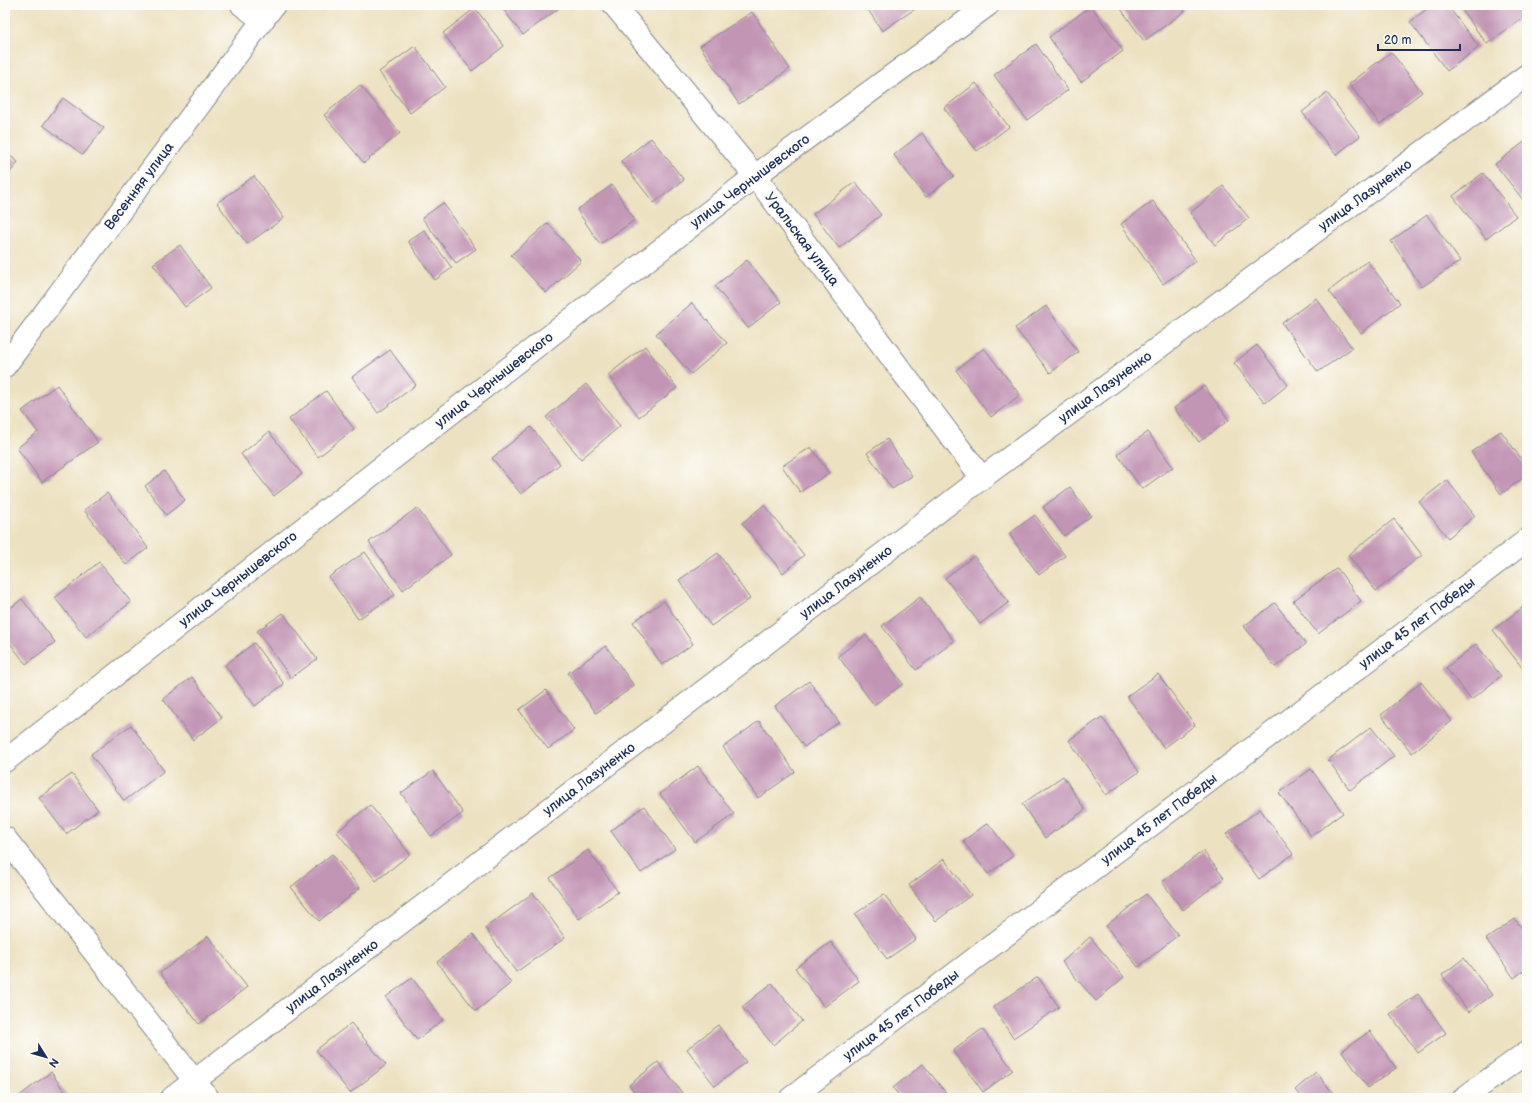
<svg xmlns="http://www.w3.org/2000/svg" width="1532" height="1103" font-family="'Balsamiq Sans',sans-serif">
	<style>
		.building { fill: #c295b5 }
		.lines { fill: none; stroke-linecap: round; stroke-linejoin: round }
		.minor-casing { stroke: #84888f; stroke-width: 24 }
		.minor { stroke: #fff; stroke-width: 22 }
		.labels { text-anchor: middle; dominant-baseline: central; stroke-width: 3; stroke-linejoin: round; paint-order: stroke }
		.street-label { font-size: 14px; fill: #1b2f5e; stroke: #fdfcf7 }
	</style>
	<rect width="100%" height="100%" fill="#fdfcf7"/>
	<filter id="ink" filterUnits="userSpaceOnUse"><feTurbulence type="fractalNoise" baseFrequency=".025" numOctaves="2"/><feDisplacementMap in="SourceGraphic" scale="8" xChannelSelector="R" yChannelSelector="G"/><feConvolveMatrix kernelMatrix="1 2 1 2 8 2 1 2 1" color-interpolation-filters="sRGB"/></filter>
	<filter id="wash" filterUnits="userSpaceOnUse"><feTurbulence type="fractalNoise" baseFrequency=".012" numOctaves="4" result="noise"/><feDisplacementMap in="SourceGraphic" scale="16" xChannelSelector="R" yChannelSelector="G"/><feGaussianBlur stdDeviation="0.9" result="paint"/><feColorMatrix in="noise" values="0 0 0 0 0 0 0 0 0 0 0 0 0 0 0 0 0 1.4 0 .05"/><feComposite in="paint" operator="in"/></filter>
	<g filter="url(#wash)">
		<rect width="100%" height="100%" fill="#ece1c0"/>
		<g id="blocks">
			<!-- building -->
			<path class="building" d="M 500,5 L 563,5 L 523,35 Z
				M 865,5 L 916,5 L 918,7 L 882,31 Z
				M 1118,5 L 1181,5 L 1185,11 L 1144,41 Z
				M 1432,5 L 1447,5 L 1479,47 L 1447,71 L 1410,22 Z
				M 1467,5 L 1527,5 L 1527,14 L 1487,44 L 1461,9 Z
				M 1091,6 L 1123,51 L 1081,82 L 1049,37 Z
				M 475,8 L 504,46 L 472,71 L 443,33 Z
				M 752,12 L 790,69 L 739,104 L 700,46 Z
				M 1036,44 L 1068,90 L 1027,120 L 994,75 Z
				M 415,46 L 445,87 L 410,113 L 379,72 Z
				M 1391,52 L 1422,92 L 1380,124 L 1349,84 Z
				M 976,83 L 1009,127 L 977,151 L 944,108 Z
				M 360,85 L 400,133 L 364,163 L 324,115 Z
				M 1327,93 L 1360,136 L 1336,155 L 1302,112 Z
				M 63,98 L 104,128 L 83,155 L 43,125 Z
				M 922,133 L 954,176 L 926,197 L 894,155 Z
				M 651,138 L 684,180 L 654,203 L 621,161 Z
				M 1527,140 L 1527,205 L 1495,164 Z
				M 5,152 L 18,162 L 5,179 Z
				M 1483,173 L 1516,216 L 1486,239 L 1453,196 Z
				M 254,176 L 284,218 L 247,244 L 217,203 Z
				M 855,182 L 881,215 L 839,248 L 813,214 Z
				M 612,185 L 635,220 L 600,244 L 577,210 Z
				M 1223,186 L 1249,218 L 1215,245 L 1190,213 Z
				M 1153,201 L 1196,261 L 1163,284 L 1121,224 Z
				M 443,203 L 476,249 L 456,263 L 422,218 Z
				M 1427,215 L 1460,261 L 1422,287 L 1391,241 Z
				M 548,223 L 581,261 L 546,293 L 511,255 Z
				M 424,230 L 452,268 L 435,280 L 408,241 Z
				M 180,245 L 211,288 L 185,307 L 153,264 Z
				M 747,260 L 781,302 L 748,328 L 715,286 Z
				M 1367,261 L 1400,303 L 1361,333 L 1329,291 Z
				M 1316,298 L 1352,348 L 1318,372 L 1282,323 Z
				M 692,303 L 727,343 L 691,374 L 656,334 Z
				M 1046,306 L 1078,352 L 1050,373 L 1015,328 Z
				M 1257,345 L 1288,385 L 1265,403 L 1234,363 Z
				M 645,346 L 677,388 L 639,417 L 608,375 Z
				M 984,348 L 1020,395 L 991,417 L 956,370 Z
				M 390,350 L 416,385 L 378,413 L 352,377 Z
				M 586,384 L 620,426 L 581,459 L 546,417 Z
				M 57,385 L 98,442 L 42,482 L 17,448 L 38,432 L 22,411 Z
				M 1204,386 L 1229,420 L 1199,442 L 1174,408 Z
				M 326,391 L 354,429 L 318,457 L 289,419 Z
				M 531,427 L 560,464 L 521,494 L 492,458 Z
				M 1501,431 L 1527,467 L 1527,475 L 1501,494 L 1471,452 Z
				M 269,432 L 302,474 L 274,496 L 241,454 Z
				M 1148,432 L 1173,467 L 1142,489 L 1117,454 Z
				M 887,439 L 912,476 L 892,489 L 867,453 Z
				M 811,447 L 829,473 L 800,492 L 782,466 Z
				M 164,471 L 185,500 L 166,515 L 145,486 Z
				M 1447,480 L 1475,516 L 1448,538 L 1419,502 Z
				M 1070,487 L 1091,516 L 1064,536 L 1043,507 Z
				M 107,493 L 148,548 L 126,565 L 84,510 Z
				M 764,505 L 804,555 L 783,573 L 742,523 Z
				M 417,508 L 451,555 L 403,590 L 369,542 Z
				M 1035,515 L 1065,556 L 1039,575 L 1009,534 Z
				M 1394,519 L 1422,555 L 1376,591 L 1348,555 Z
				M 365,552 L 395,595 L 358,619 L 329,577 Z
				M 718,553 L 750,599 L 711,626 L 679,580 Z
				M 974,556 L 1009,602 L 980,624 L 945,578 Z
				M 99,562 L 131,602 L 86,637 L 55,598 Z
				M 1337,568 L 1361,601 L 1318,634 L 1293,601 Z
				M 920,597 L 954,641 L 916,670 L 882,626 Z
				M 22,599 L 55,642 L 26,664 L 5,637 L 5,612 Z
				M 664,601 L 693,644 L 662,665 L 633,622 Z
				M 1275,603 L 1306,644 L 1275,667 L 1244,626 Z
				M 1527,604 L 1527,674 L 1493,630 Z
				M 283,613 L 317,659 L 291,678 L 257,631 Z
				M 866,635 L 903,684 L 874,705 L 838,656 Z
				M 254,643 L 284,684 L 255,706 L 225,665 Z
				M 1476,644 L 1501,676 L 1471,700 L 1446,668 Z
				M 606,646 L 634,686 L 596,713 L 568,673 Z
				M 1158,674 L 1195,725 L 1164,748 L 1127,696 Z
				M 192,677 L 222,718 L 193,740 L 163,699 Z
				M 809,681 L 839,722 L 804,747 L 775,706 Z
				M 1421,682 L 1452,721 L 1412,753 L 1381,715 Z
				M 546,690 L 574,730 L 548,749 L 519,710 Z
				M 1102,717 L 1139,772 L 1106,795 L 1069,740 Z
				M 759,721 L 795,772 L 758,798 L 723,747 Z
				M 131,725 L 164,771 L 124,801 L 91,754 Z
				M 1371,727 L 1394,756 L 1350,790 L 1328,760 Z
				M 698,766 L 734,814 L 695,842 L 660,794 Z
				M 1311,769 L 1343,813 L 1311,836 L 1279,793 Z
				M 433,771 L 463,813 L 431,836 L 401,793 Z
				M 72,774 L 98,810 L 66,834 L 39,798 Z
				M 1063,776 L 1085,810 L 1045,838 L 1022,804 Z
				M 370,805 L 410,854 L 376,881 L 337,832 Z
				M 644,806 L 675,849 L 641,873 L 611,831 Z
				M 1260,809 L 1293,854 L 1259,879 L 1226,834 Z
				M 988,823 L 1013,856 L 988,874 L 963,841 Z
				M 588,850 L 618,892 L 579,919 L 550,878 Z
				M 1203,851 L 1224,878 L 1183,910 L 1162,882 Z
				M 332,854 L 360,888 L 319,921 L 291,887 Z
				M 944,859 L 971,895 L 936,921 L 909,885 Z
				M 533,893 L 565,938 L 516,972 L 485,928 Z
				M 884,894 L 916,939 L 887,959 L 855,914 Z
				M 1146,894 L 1178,935 L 1138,967 L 1106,926 Z
				M 1515,919 L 1527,935 L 1527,968 L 1514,978 L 1486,939 Z
				M 473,934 L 511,983 L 476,1011 L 437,962 Z
				M 208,936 L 247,987 L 199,1024 L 160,973 Z
				M 1090,937 L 1124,977 L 1096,1001 L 1062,962 Z
				M 831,942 L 859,981 L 824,1007 L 795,968 Z
				M 1464,958 L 1492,995 L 1469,1012 L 1442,975 Z
				M 1038,977 L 1059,1007 L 1013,1038 L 993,1007 Z
				M 412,978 L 443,1020 L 417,1040 L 386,997 Z
				M 772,983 L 802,1021 L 773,1045 L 742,1007 Z
				M 1418,994 L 1446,1033 L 1418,1053 L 1390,1014 Z
				M 351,1023 L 386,1065 L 350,1093 L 316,1050 Z
				M 718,1025 L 746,1062 L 715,1086 L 687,1049 Z
				M 982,1029 L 1013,1070 L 983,1092 L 953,1051 Z
				M 1370,1031 L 1396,1068 L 1368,1088 L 1342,1051 Z
				M 658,1062 L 686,1098 L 639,1098 L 629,1085 Z
				M 923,1064 L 950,1098 L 901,1098 L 893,1088 Z
				M 51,1072 L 69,1098 L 19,1098 L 18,1097 Z
				M 1316,1072 L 1337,1098 L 1302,1098 L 1295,1090 Z"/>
		</g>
	</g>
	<g filter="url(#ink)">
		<use href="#blocks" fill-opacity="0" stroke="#84888f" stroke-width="1"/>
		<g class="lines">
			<defs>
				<path id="minor" d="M 242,5 L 262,20
					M 614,5 L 755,176 L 982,478
					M 5,366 L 274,5
					M 5,761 L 755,176 L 988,5
					M 5,838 L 208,1098
					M 172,1098 L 982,478 L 1527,75
					M 791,1098 L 1527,540
					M 1464,1098 L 1527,1052"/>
			</defs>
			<!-- minor casing -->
			<use href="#minor" class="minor-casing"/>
			<!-- minor -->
			<use href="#minor" class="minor"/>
		</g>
	</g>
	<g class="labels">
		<!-- street labels -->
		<g class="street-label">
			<text transform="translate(750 181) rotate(-37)">улица Чернышевского</text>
			<text transform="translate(139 186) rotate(-53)">Весенняя улица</text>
			<text transform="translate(1365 195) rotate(-36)">улица Лазуненко</text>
			<text transform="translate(802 239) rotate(53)">Уральская улица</text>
			<text transform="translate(494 380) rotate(-38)">улица Чернышевского</text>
			<text transform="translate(1105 387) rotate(-36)">улица Лазуненко</text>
			<text transform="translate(238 579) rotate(-38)">улица Чернышевского</text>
			<text transform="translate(846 582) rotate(-37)">улица Лазуненко</text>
			<text transform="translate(1417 623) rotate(-37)">улица 45 лет Победы</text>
			<text transform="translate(589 779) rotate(-37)">улица Лазуненко</text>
			<text transform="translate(1159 819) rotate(-37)">улица 45 лет Победы</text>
			<text transform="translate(332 976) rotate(-37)">улица Лазуненко</text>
			<text transform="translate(901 1015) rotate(-37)">улица 45 лет Победы</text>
		</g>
	</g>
	<!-- margin -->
	<rect width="1532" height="1103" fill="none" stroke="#fdfcf7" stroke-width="20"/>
	<!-- north arrow -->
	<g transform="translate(46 1057) rotate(127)" stroke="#fdfcf7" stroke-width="3" paint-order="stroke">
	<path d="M0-3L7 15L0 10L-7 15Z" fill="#1b2f5e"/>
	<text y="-6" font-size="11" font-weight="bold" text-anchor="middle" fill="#1b2f5e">N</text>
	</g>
	<!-- scale -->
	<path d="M1378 44v6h82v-6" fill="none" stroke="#1b2f5e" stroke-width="2"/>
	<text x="1384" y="44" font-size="12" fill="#1b2f5e" stroke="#fdfcf7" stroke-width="3" paint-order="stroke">20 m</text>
</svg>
